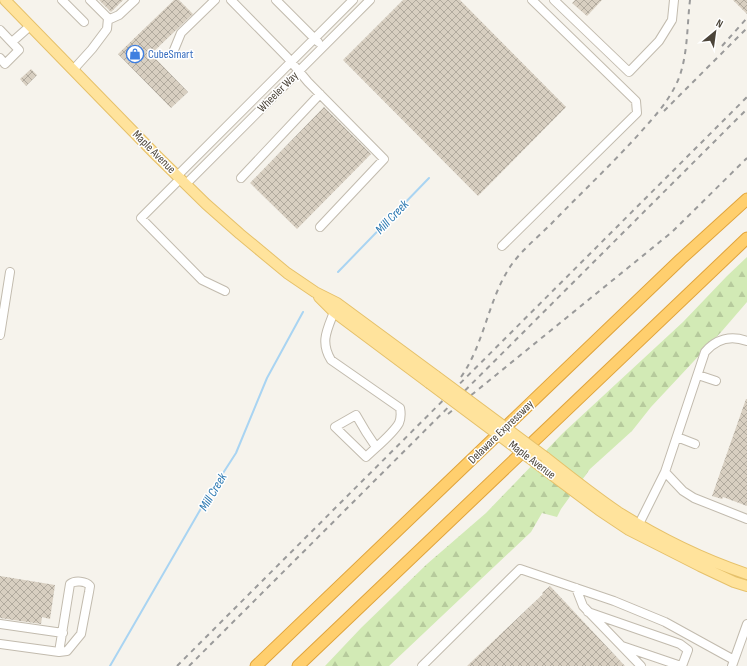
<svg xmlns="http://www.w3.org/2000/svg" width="747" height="666" font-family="'Sofia Sans Condensed',sans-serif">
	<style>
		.forest { fill: url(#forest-firs) }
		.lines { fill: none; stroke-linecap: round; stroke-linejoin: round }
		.stream { stroke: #a9d4f2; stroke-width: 2 }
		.building { fill: url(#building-cross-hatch) }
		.minor-casing { stroke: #c2bbae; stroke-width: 10 }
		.major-casing { stroke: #e6c16a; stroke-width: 12 }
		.highway-casing { stroke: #e0a43c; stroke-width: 13 }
		.minor { stroke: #fff; stroke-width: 8 }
		.major { stroke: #ffe39c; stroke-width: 10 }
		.highway { stroke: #ffcf6e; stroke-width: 11 }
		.rail { stroke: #9a9a9a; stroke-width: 2; stroke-dasharray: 5 5; stroke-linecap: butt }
		.major-bridge-casing { stroke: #e6c16a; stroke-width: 12; stroke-linecap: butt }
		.major-bridge { stroke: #ffe39c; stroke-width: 10 }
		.labels { text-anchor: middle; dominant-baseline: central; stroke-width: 3; stroke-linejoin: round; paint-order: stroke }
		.shop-label { font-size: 12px; fill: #366cbe; stroke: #fff; text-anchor: start }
		.street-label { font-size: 12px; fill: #4b4439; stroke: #fff }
		.water-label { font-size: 13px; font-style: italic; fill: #2e7ab2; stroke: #fff }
	</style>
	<defs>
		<pattern id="forest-firs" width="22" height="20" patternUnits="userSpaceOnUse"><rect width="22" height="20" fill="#d2eab5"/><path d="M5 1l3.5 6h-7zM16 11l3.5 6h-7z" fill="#b6ca9c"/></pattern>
		<pattern id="building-cross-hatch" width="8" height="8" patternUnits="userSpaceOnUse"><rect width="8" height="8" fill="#d8cfc1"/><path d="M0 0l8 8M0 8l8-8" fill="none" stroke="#b1aa9e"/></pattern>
	</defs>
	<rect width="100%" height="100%" fill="#f6f3ec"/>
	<!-- forest -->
	<path class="forest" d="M 747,257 L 747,302 L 722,331 L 651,407 L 632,431 L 590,469 L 561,509 L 557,517 L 542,513 L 531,532 L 389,666 L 325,666 L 361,628 L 427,564 L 486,513 L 563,433 L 683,322 L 727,276 Z"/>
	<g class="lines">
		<!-- stream -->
		<path class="stream" d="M 338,272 L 429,178
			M 110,666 L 207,498 L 236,453 L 267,378 L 303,312"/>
	</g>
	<!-- building -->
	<path class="building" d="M 99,0 L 123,0 L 111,12 Z
		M 174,0 L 179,0 L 193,14 L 151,54 L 188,92 L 171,108 L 118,54 Z
		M 403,0 L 460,0 L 566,107 L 478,196 L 343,60 Z
		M 575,0 L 602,0 L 587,16 L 572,3 Z
		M 733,0 L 747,0 L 747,14 Z
		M 31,69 L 37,75 L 26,86 L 20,79 Z
		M 324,107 L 371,154 L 297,229 L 250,183 Z
		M 746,399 L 747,399 L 747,506 L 723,497 L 722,499 L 712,496 Z
		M 0,576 L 55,585 L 50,619 L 42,617 L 41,624 L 0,618 Z
		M 550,586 L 625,666 L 467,666 L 543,594 L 542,593 Z"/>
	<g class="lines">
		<defs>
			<path id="minor" d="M 62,0 L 84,22
				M 231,0 L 287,57 L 308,82 L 384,159 L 320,227
				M 276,0 L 318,42
				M 554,0 L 629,72 L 659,41 L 672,20 L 674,0
				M 108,20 L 119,15 L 135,0
				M 0,30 L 19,50 L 5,64 L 0,58
				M 12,42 L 30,26
				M 174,50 L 181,33 L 215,0
				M 73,70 L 92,49 L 107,29 L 108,18 L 90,0
				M 177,176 L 353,0
				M 241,178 L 320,94
				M 180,179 L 141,218 L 202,280 L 225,291
				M 186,184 L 370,0
				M 502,246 L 637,113 L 636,101 L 532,0
				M 334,312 C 327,330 320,342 331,360 L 400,408 C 401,413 401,418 399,423 C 393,434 375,448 366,457 L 335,427 L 356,415 L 366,432 L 376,447
				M 0,335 L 10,272
				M 747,341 C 731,335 716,339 705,352 L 665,472 L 683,491 L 694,498 L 747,519
				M 698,375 L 716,381
				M 677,437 L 695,444
				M 639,524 L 665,472
				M 576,588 L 583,606 L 641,666
				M 588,612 L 680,644 L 688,650 L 682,666
				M 0,624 L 63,633
				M 0,644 L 59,652 L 67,651 L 81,634 L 89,592 L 90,586 C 86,581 75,580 70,584 L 59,652
				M 622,646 L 681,666
				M 422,666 L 520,569 L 614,601 L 665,622 L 734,660
				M 732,666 L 747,624"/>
			<path id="major" d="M 5,0 L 157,156 L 206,204 L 240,234 L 287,273 L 315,292 L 337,303 L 436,376
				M 319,297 L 334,312 L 429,383
				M 545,457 C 569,476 593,495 618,512 C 658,537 702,559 747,574
				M 536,463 L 599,510 L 629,530 L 700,566 L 734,582 L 747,586"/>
			<path id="highway" d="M 256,666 L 681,259 L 747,199
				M 298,666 L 747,238"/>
		</defs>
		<!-- minor casing -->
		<use href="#minor" class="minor-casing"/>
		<!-- major casing -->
		<use href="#major" class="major-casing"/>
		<!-- highway casing -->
		<use href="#highway" class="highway-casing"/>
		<!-- minor -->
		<use href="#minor" class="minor"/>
		<!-- major -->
		<use href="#major" class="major"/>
		<!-- highway -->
		<use href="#highway" class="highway"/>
		<!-- rail -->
		<path class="rail" d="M 722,46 L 747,18
			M 664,111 L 747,28
			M 461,377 C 485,343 488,298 512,264 C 523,249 539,236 552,223 C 581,193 611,165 639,134 C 655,116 672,98 680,75 C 688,51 687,25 690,0
			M 448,414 L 672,232 L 747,158
			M 177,666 L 747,97
			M 189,666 L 747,109"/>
		<defs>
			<path id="major-bridge" d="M 436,376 L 545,457
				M 429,383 L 536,463"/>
		</defs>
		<!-- major-bridge casing -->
		<use href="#major-bridge" class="major-bridge-casing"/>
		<!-- major-bridge -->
		<use href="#major-bridge" class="major-bridge"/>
	</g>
	<!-- icons -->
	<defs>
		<symbol id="shop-ring" viewBox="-11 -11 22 22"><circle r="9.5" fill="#fff" stroke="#3f7fe0" stroke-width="1.5"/><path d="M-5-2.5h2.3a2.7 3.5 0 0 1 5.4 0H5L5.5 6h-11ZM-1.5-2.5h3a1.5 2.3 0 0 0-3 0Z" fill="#3f7fe0"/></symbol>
	</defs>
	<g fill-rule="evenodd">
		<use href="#shop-ring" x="125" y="44" width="20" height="20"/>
	</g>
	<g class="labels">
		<!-- shop labels -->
		<g class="shop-label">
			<text x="148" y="54">CubeSmart</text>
		</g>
		<!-- street labels -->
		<g class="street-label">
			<text transform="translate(278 92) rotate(-45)">Wheeler Way</text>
			<text transform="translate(154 152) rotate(45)">Maple Avenue</text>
			<text transform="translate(501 432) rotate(-44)">Delaware Expressway</text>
			<text transform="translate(532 460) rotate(37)">Maple Avenue</text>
		</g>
		<!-- water labels -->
		<g class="water-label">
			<text transform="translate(392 217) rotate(-46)">Mill Creek</text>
			<text transform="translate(213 492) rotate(-59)">Mill Creek</text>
		</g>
	</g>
	<!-- north arrow -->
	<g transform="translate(715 32) rotate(29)" stroke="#ffffff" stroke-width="3" paint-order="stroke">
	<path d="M0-3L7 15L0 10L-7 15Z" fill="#4b4439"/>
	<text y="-6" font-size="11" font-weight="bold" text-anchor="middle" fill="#4b4439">N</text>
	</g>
</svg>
